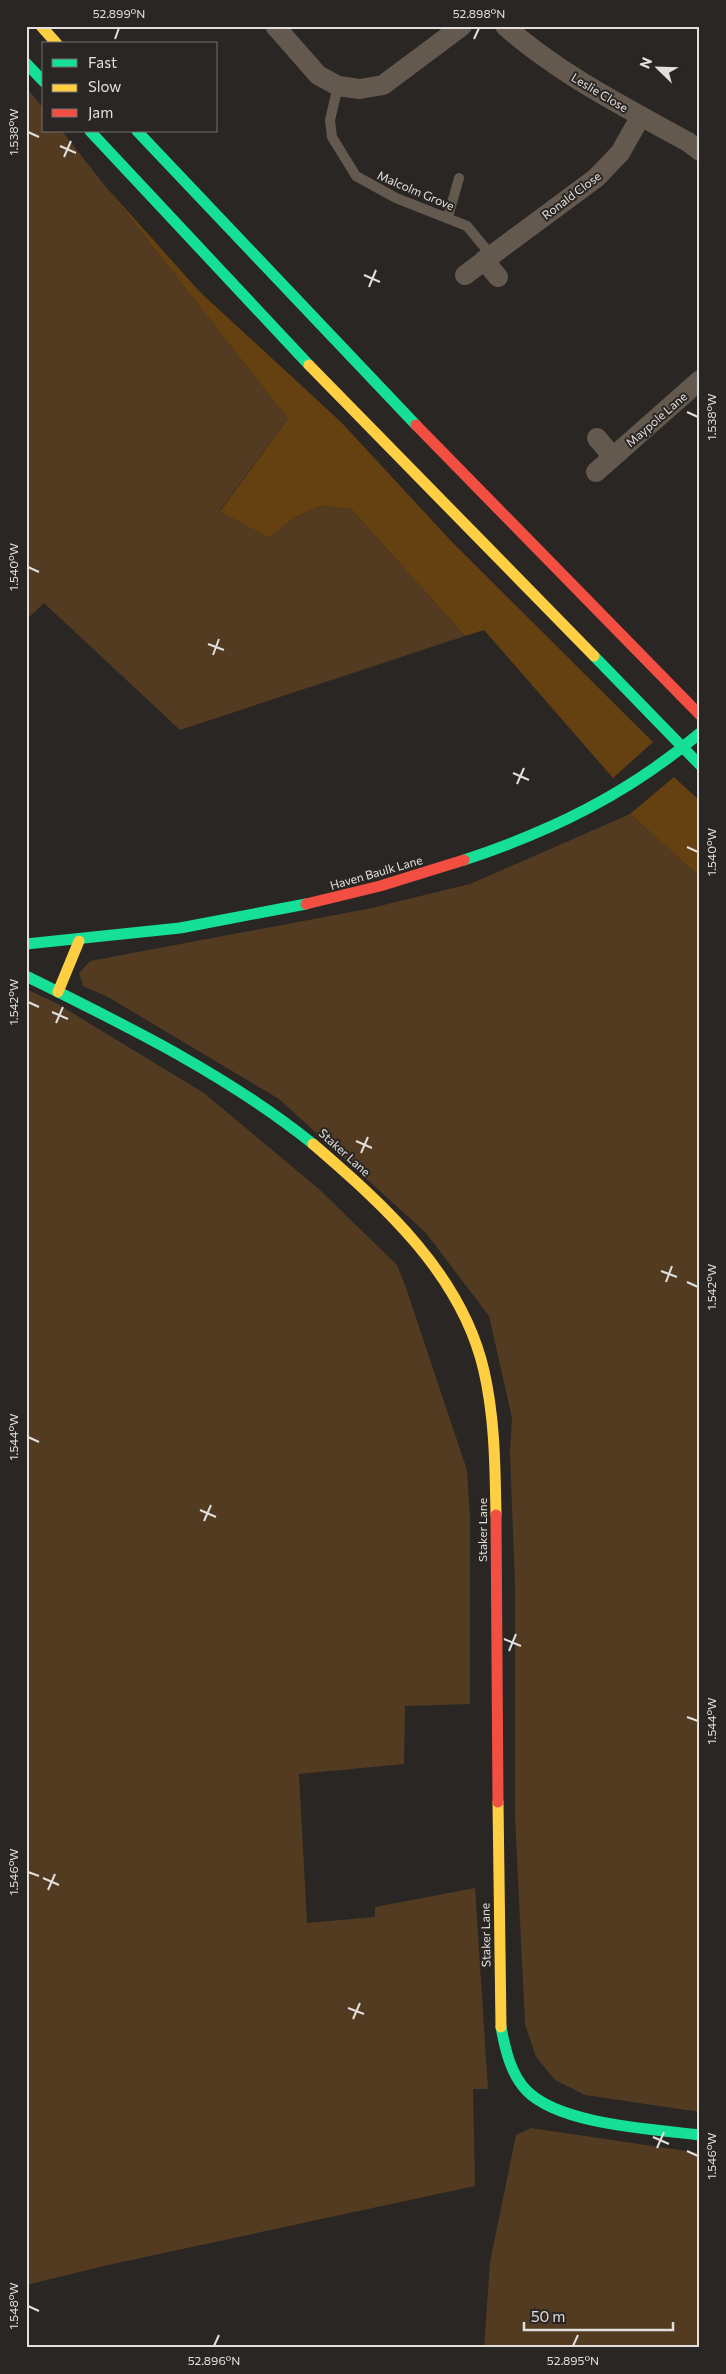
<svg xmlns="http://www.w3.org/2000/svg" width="726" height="2374" font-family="Commissioner,sans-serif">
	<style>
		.green { fill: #533b21 }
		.forest { fill: #654010 }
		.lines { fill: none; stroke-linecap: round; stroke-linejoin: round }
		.lane { stroke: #64594e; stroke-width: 10 }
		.street { stroke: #64594e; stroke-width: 20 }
		.fast { stroke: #16e098; stroke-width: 11 }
		.slow { stroke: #ffcf43; stroke-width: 11 }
		.jam { stroke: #f24e42; stroke-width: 11 }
		.ticks { fill: none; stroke: #e2e0de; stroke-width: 2 }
		.labels { text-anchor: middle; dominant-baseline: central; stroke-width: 4; stroke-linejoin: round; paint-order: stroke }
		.street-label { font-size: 12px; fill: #e2e0de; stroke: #2a2623 }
		.neatline { fill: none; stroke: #e2e0de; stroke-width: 2 }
		.ticks-label { font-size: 12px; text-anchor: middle; fill: #e2e0de }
	</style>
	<rect width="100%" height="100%" fill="#292624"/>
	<!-- green -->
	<path class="green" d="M 26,87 L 44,109 L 44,131 L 62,131 L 288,419 L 220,510 L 269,538 L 294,518 L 320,506 L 351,509 L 465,636 L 180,730 L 44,603 L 26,620 Z
		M 630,814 L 700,877 L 700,2112 L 585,2095 L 555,2080 L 536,2057 L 525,2024 L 515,1816 L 515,1585 L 510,1452 L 512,1418 L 489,1316 L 426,1233 L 279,1099 L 108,997 L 83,986 L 79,973 L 90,961 L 367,909 L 470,884 Z
		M 26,989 L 56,1003 L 204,1093 L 320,1190 L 397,1265 L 405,1285 L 467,1470 L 470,1518 L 470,1704 L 405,1706 L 404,1764 L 299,1774 L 307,1923 L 375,1917 L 375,1907 L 475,1888 L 488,2089 L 473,2089 L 475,2186 L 108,2265 L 26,2285 Z
		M 531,2128 L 700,2153 L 700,2348 L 484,2348 L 490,2262 L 516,2135 Z"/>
	<!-- forest -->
	<path class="forest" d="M 106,187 L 200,292 L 341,422 L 452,542 L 653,742 L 613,778 L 484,630 L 465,636 L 351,509 L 320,506 L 294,518 L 269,538 L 220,511 L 288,419 Z
		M 674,777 L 700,801 L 700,877 L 630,814 Z"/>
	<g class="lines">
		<!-- lane -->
		<path class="lane" d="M 338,86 L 330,120 L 332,137 L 356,176 L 396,198 L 467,226 L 490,254
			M 448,217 L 459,178"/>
		<!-- street -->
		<path class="street" d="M 275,26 L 318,75 L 338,86 L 360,89 L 383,85 L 462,26
			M 505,26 C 559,74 625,107 688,142 L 700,151
			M 484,260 L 498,277
			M 465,275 L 596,178 L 620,153 L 641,116
			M 597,438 L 613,457
			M 596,472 L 700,380"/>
		<!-- fast -->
		<path class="fast" d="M 26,63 L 44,82
			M 90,131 L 309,365
			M 137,131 L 416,425
			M 594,656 L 700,765
			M 464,860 C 552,831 629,793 700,733
			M 26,944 L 180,928 L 306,904
			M 26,976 C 125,1025 226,1074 313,1144
			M 501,2027 C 505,2049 511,2075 527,2091 C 561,2125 653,2129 700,2135"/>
		<!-- slow -->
		<path class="slow" d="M 41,26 L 57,44
			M 309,365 L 594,656
			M 58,992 L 79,941
			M 313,1144 C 385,1206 462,1275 484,1371 C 495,1419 495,1467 496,1515
			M 498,1802 L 501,2027"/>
		<!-- jam -->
		<path class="jam" d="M 416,425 L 700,715
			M 306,904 L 380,886 L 464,860
			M 496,1515 L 498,1802"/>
	</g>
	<!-- ticks -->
	<path class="ticks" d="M 115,39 L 119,28M 474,39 L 479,28M 28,132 L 39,137M 60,146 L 76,153M 64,157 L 71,141M 364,275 L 380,282M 369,287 L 376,270M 687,412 L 698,417M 28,567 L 39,572M 208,644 L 224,650M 213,655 L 219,639M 513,773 L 529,780M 517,784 L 524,768M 687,847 L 698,852M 28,1002 L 39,1007M 52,1012 L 68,1019M 56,1023 L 63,1007M 356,1141 L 372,1148M 361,1153 L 368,1137M 661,1271 L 677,1277M 666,1282 L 672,1266M 687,1282 L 698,1287M 28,1437 L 39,1442M 200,1510 L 216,1517M 204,1521 L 211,1505M 504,1639 L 521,1646M 509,1651 L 516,1634M 687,1717 L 698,1721M 28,1872 L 39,1876M 43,1878 L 59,1885M 48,1890 L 55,1874M 348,2008 L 364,2014M 353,2019 L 360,2003M 653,2137 L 669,2144M 657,2148 L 664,2132M 687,2151 L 698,2156M 28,2306 L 39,2311M 214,2346 L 219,2335M 573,2346 L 578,2335"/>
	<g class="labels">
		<!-- street labels -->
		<g class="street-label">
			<text transform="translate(600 92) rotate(31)">Leslie Close</text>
			<text transform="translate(416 190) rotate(23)">Malcolm Grove</text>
			<text transform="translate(571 195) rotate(-37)">Ronald Close</text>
			<text transform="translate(656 419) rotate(-41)">Maypole Lane</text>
			<text transform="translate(376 872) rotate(-16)">Haven Baulk Lane</text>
			<text transform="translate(345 1152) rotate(42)">Staker Lane</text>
			<text transform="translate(482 1530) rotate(-90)">Staker Lane</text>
			<text transform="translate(485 1935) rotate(-91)">Staker Lane</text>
		</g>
	</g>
	<!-- border -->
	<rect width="726" height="2374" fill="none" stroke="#2a2623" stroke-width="55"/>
	<!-- legend -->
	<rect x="42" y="42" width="175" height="90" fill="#2a2623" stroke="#74706e"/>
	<rect x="52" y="59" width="25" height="8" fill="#16e098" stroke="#74706e"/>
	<text x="88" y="68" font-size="15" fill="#e2e0de">Fast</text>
	<rect x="52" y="84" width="25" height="8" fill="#ffcf43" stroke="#74706e"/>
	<text x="88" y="92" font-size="15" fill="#e2e0de">Slow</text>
	<rect x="52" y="109" width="25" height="8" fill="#f24e42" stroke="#74706e"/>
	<text x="88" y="118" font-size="15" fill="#e2e0de">Jam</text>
	<!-- north arrow -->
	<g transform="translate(658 68) rotate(293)" stroke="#2a2623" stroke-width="4" paint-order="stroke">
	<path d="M0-4L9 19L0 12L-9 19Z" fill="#e2e0de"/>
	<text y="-8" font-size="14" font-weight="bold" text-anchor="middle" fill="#e2e0de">N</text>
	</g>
	<!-- scale -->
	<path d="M524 2322v8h149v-8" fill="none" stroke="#e2e0de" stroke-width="2.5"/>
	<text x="531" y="2322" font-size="15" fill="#e2e0de" stroke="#2a2623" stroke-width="4" paint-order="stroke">50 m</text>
	<rect x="28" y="28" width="670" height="2318" class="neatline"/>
	<g class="ticks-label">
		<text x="119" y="18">52.899°N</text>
		<text x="479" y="18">52.898°N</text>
		<text transform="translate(14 132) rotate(-90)" y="4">1.538°W</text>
		<text transform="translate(712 417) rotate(-90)" y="4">1.538°W</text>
		<text transform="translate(14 567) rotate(-90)" y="4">1.540°W</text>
		<text transform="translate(712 852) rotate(-90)" y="4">1.540°W</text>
		<text transform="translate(14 1002) rotate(-90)" y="4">1.542°W</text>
		<text transform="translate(712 1287) rotate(-90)" y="4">1.542°W</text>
		<text transform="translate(14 1437) rotate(-90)" y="4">1.544°W</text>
		<text transform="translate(712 1721) rotate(-90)" y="4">1.544°W</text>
		<text transform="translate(14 1872) rotate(-90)" y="4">1.546°W</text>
		<text transform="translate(712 2156) rotate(-90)" y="4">1.546°W</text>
		<text transform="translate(14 2306) rotate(-90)" y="4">1.548°W</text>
		<text x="214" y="2365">52.896°N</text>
		<text x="573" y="2365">52.895°N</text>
	</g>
</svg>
